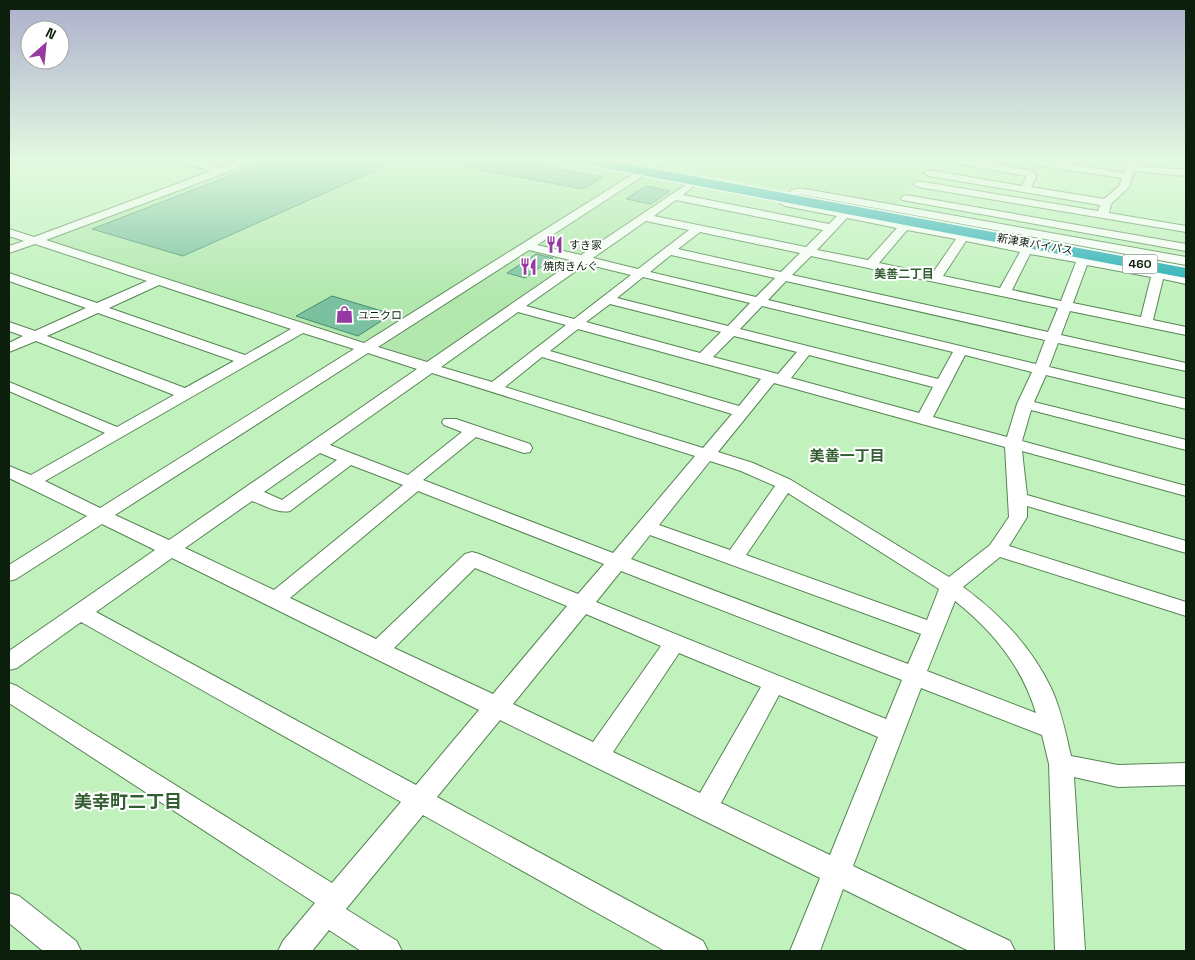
<svg xmlns="http://www.w3.org/2000/svg" width="1195" height="960" font-family="'Space Grotesk','Noto Sans JP',sans-serif">
	<style>
		.built { fill: #b2e8ae }
		.building { fill: #7bc1a0; stroke: #468d6e }
		.lines { fill: none; stroke-linecap: round; stroke-linejoin: round }
		.minor-casing { stroke: #578454; stroke-width: 2 }
		.highway-casing { stroke: #fff; stroke-width: 3 }
		.minor { fill: #fff; fill-rule: evenodd }
		.highway { fill: #22abb6; fill-rule: evenodd }
		.labels { text-anchor: middle; dominant-baseline: central; stroke-width: 4; stroke-linejoin: round; paint-order: stroke }
		.far-street-label { font-size: 11px; fill: #0c1f0c; stroke: #fff }
		.far-poi-label { font-size: 11px; fill: #0c1f0c; stroke: #fff; text-anchor: start }
		.shield { fill: #fff; stroke: #556255; stroke-width: 1 }
		.shield-label { font-size: 12px; font-weight: bold; fill: #0c1f0c }
		.far-neighbourhood-label { font-size: 12px; font-weight: bold; fill: #335e31; stroke: #fff }
		.neighbourhood-label { font-size: 15px; font-weight: bold; fill: #335e31; stroke: #fff }
		.near-neighbourhood-label { font-size: 18px; font-weight: bold; fill: #335e31; stroke: #fff }
	</style>
	<rect width="100%" height="100%" fill="#c1f2bd"/>
	<!-- built -->
	<path class="built" d="M 259,161 L 563,161 L 686,185 L 431,362 L 45,241 Z
		M 676,161 L 934,161 L 896,204 L 892,204 L 801,188 L 776,188 L 684,171 L 674,163 Z"/>
	<!-- building -->
	<path class="building" d="M 268,161 L 397,161 L 183,256 L 92,229 Z
		M 465,161 L 544,161 L 537,165 L 603,177 L 583,189 L 465,167 Z
		M 646,186 L 670,191 L 651,204 L 626,199 Z
		M 536,254 L 553,258 L 525,278 L 507,273 Z
		M 332,296 L 392,314 L 358,336 L 296,316 Z"/>
	<g class="lines">
		<defs>
			<path id="minor" d="M 177,161 L 195,161 L 220,168 L 237,161 L 252,161 L 225,173 L 46,240 L 364,343 L 654,161 L 666,161 L 537,245 L 581,255 L 690,182 L 695,185 L 683,195 L 829,224 L 837,216 L 785,206 L 780,203 C 787,193 791,187 805,189 L 1186,257 L 1186,265 L 805,195 L 799,194 L 792,198 L 792,201 L 1079,256 L 1084,253 L 1088,254 L 1090,258 L 1186,276 L 1186,284 L 1163,279 L 1153,320 L 1186,327 L 1186,335 L 1070,311 L 1061,335 L 1186,363 L 1186,371 L 1058,343 L 1049,367 L 1186,399 L 1186,409 L 1046,375 L 1034,402 L 1186,440 L 1186,450 L 1031,410 L 1022,441 L 1186,486 L 1186,496 L 1022,451 L 1027,495 L 1186,541 L 1186,553 L 1027,506 L 1027,517 L 1009,546 L 1186,602 L 1186,616 L 1000,557 L 963,587 C 1000,614 1032,647 1052,690 C 1061,710 1066,734 1071,756 L 1118,765 L 1186,763 L 1186,785 L 1118,787 L 1074,777 L 1085,951 L 1055,951 L 1049,764 L 1042,735 L 921,688 L 853,866 L 1010,941 L 1015,951 L 969,951 L 843,889 L 820,951 L 790,951 L 820,878 L 500,720 L 437,797 L 703,941 L 708,951 L 665,951 L 423,815 L 346,909 L 397,941 L 402,951 L 361,951 L 329,930 L 312,951 L 278,951 L 283,941 L 315,903 L 9,703 L 9,683 L 17,686 L 332,883 L 401,802 L 81,622 L 17,668 L 9,670 L 9,651 L 155,550 L 102,524 L 16,579 L 9,581 L 9,565 L 87,516 L 9,478 L 9,466 L 31,475 L 105,433 L 9,391 L 9,382 L 117,427 L 174,395 L 36,341 L 9,352 L 9,343 L 23,336 L 9,331 L 9,322 L 35,331 L 86,308 L 9,281 L 9,273 L 97,303 L 147,281 L 35,244 L 9,253 L 9,246 L 24,241 L 9,236 L 9,229 L 34,237 L 211,171 ZM 676,200 L 823,230 L 806,247 L 654,216 ZM 847,218 L 897,228 L 868,260 L 817,250 ZM 646,221 L 689,230 L 638,269 L 593,258 ZM 907,230 L 956,239 L 932,274 L 879,263 ZM 700,232 L 800,253 L 781,272 L 678,249 ZM 966,241 L 1020,252 L 1000,288 L 943,276 ZM 529,250 L 574,261 L 427,362 L 378,347 ZM 1030,254 L 1076,262 L 1061,301 L 1012,290 ZM 671,255 L 775,278 L 756,297 L 650,272 ZM 811,256 L 1058,308 L 1048,332 L 792,275 ZM 586,264 L 631,275 L 574,319 L 526,306 ZM 1087,265 L 1151,277 L 1141,317 L 1073,303 ZM 643,277 L 750,303 L 728,326 L 617,298 ZM 786,281 L 1045,340 L 1036,364 L 768,300 ZM 159,285 L 291,329 L 245,355 L 109,308 ZM 610,304 L 721,332 L 700,353 L 586,322 ZM 762,306 L 953,352 L 938,379 L 740,329 ZM 518,312 L 566,325 L 492,382 L 441,367 ZM 98,313 L 234,361 L 185,388 L 47,336 ZM 578,329 L 761,379 L 739,406 L 550,351 ZM 303,333 L 354,349 L 100,508 L 45,481 ZM 734,336 L 797,352 L 778,374 L 713,357 ZM 368,353 L 417,369 L 169,540 L 115,515 ZM 809,355 L 933,387 L 919,413 L 791,378 ZM 965,355 L 1032,372 L 1017,404 L 1007,437 L 933,417 ZM 542,357 L 732,414 L 703,448 L 505,387 ZM 432,373 L 695,456 L 613,553 L 423,480 L 476,437 L 524,453 L 530,452 L 532,448 L 530,444 L 456,419 L 444,419 L 442,422 L 444,425 L 462,432 L 408,475 L 330,445 ZM 774,383 L 1005,447 L 1009,517 L 990,545 L 949,577 L 791,480 L 753,463 L 718,452 ZM 320,453 L 337,460 L 282,500 L 264,492 ZM 710,461 L 741,471 L 775,486 L 730,550 L 659,525 ZM 351,465 L 403,485 L 274,590 L 185,548 L 252,501 C 264,505 278,514 290,511 ZM 418,491 L 604,564 L 578,594 L 479,554 L 472,552 L 465,554 L 376,639 L 290,598 ZM 788,493 L 939,589 L 927,620 L 746,555 ZM 650,535 L 921,634 L 908,664 L 631,559 ZM 172,558 L 479,710 L 416,785 L 96,612 ZM 475,568 L 567,606 L 493,694 L 394,648 ZM 621,571 L 902,680 L 886,719 L 596,602 ZM 955,601 C 992,630 1022,666 1036,713 L 927,671 ZM 586,614 L 661,646 L 593,742 L 513,704 ZM 679,653 L 761,687 L 700,793 L 613,752 ZM 779,695 L 878,737 L 830,855 L 721,803 Z
				M 955,161 L 978,161 L 1032,171 L 1037,175 L 1031,187 L 1104,199 L 1119,186 L 1122,178 L 1029,164 L 1024,161 L 1050,161 L 1124,173 L 1128,161 L 1138,161 L 1136,166 L 1186,170 L 1186,176 L 1134,171 L 1129,187 L 1111,204 L 1109,213 L 1186,226 L 1186,232 L 918,187 L 913,184 L 918,181 L 1098,211 L 1100,205 L 929,176 L 924,173 L 929,170 L 1022,186 L 1027,176 L 960,164 Z
				M 906,195 L 1186,244 L 1186,251 L 902,200 L 901,198 Z
				M 9,893 L 19,896 L 76,941 L 81,951 L 43,951 L 9,923 Z"/>
			<path id="highway" d="M 581,161 L 612,161 L 1186,268 L 1186,278 L 588,165 Z"/>
		</defs>
		<!-- minor casing -->
		<use href="#minor" class="minor-casing"/>
		<!-- highway casing -->
		<use href="#highway" class="highway-casing"/>
		<!-- minor -->
		<use href="#minor" class="minor"/>
		<!-- highway -->
		<use href="#highway" class="highway"/>
	</g>
	<!-- sky -->
	<linearGradient id="sky" x2="0" y2="1"><stop stop-color="#acaecc"/><stop offset="0.54" stop-color="#e3f9e1"/><stop offset="1" stop-color="#e3f9e1" stop-opacity="0"/></linearGradient>
	<rect width="1195" height="296" fill="url(#sky)"/>
	<!-- icons -->
	<defs>
		<symbol id="restaurant-bare" viewBox="-9 -9 18 18"><path d="M-5-6h1v4h1v-4h1v4h1v-4h1v5L-1.5 .5V6h-2V.5L-5-1ZM5-6V6H3V1.5H1.5Q1.5-4 5-6Z" fill="#9739a3" stroke="#fff" stroke-width="2.5" paint-order="stroke"/></symbol>
		<symbol id="shop-bare" viewBox="-9 -9 18 18"><path d="M-5-2.5h2.3a2.7 3.5 0 0 1 5.4 0H5L5.5 6h-11ZM-1.5-2.5h3a1.5 2.3 0 0 0-3 0Z" fill="#9739a3" stroke="#fff" stroke-width="2.5" paint-order="stroke"/></symbol>
	</defs>
	<g fill-rule="evenodd">
		<use href="#restaurant-bare" x="542" y="232" width="25" height="25"/>
		<use href="#restaurant-bare" x="516" y="254" width="25" height="25"/>
		<use href="#shop-bare" x="332" y="302" width="25" height="25"/>
	</g>
	<g class="labels">
		<!-- far-street labels -->
		<g class="far-street-label">
			<text transform="translate(1035 244) rotate(10)">新津東バイパス</text>
		</g>
		<!-- far-poi labels -->
		<g class="far-poi-label">
			<text x="569" y="245">すき家</text>
			<text x="543" y="266">焼肉きんぐ</text>
			<text x="358" y="315">ユニクロ</text>
		</g>
		<!-- shield labels -->
		<rect class="shield" x="1122.5" y="254.5" width="35" height="19" rx="4"/>
		<g class="shield-label">
			<text x="1140" y="264">460</text>
		</g>
		<!-- far-neighbourhood labels -->
		<g class="far-neighbourhood-label">
			<text x="904" y="274">美善二丁目</text>
		</g>
		<!-- neighbourhood labels -->
		<g class="neighbourhood-label">
			<text x="847" y="455">美善一丁目</text>
		</g>
		<!-- near-neighbourhood labels -->
		<g class="near-neighbourhood-label">
			<text x="128" y="801">美幸町二丁目</text>
		</g>
	</g>
	<!-- border -->
	<rect width="1195" height="960" fill="none" stroke="#0c1f0c" stroke-width="20"/>
	<!-- north arrow -->
	<g transform="translate(45 45) rotate(27)"><circle r="24" fill="#ffffff" stroke="#9ea59e"/>
	<path d="M0-4L9 19L0 12L-9 19Z" fill="#9739a3"/>
	<text y="-8" font-size="14" font-weight="bold" text-anchor="middle" fill="#0c1f0c">N</text>
	</g>
</svg>
